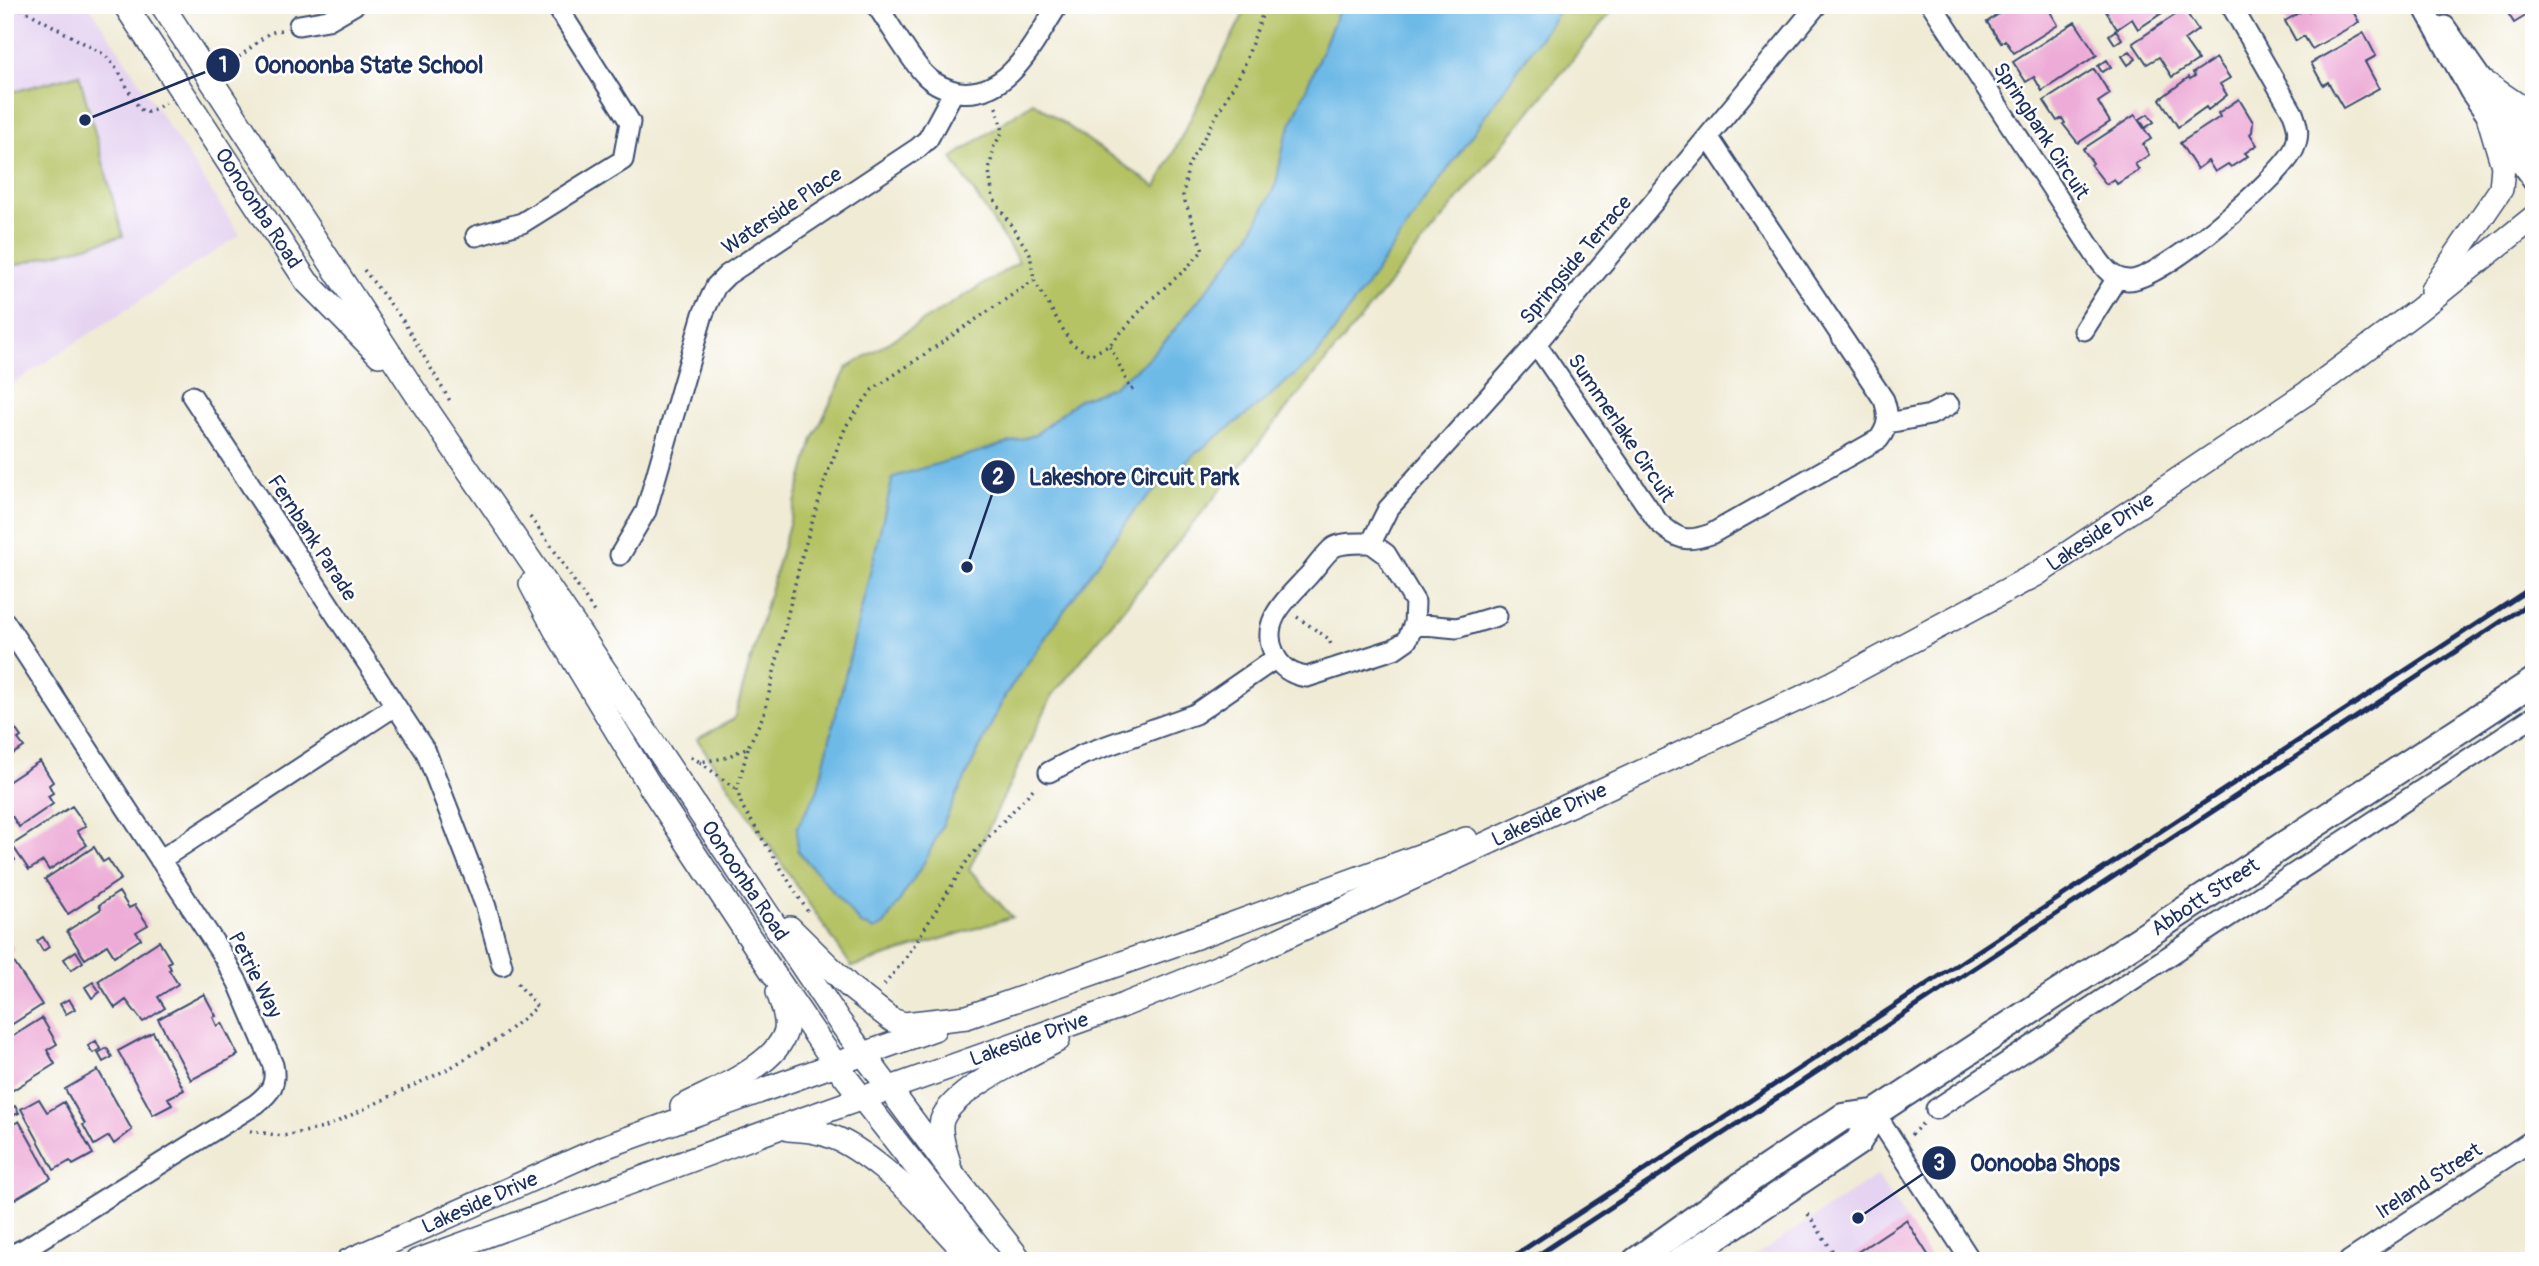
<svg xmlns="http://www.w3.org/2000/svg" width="2539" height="1266" font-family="Pangolin,sans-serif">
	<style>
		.built { fill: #e5d3f1 }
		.green { fill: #b5c365; stroke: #687962; stroke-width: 2 }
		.water { fill: #6ebae7; stroke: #4474a2; stroke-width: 2 }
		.building { fill: #edacd7 }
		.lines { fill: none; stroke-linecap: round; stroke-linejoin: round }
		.minor-casing { stroke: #3b4b70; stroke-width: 23 }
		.tertiary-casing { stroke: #3b4b70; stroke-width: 26 }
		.secondary-casing { stroke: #3b4b70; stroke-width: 30 }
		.path { stroke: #3b4b70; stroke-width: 3.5; stroke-dasharray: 2 5; stroke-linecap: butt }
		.minor { stroke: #fff; stroke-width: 19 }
		.tertiary { stroke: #fff; stroke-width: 23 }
		.secondary { stroke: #fff; stroke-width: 26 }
		.rail { stroke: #1b2f5e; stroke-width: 5 }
		.labels { text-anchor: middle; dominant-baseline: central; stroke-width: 5; stroke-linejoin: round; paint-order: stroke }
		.street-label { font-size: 21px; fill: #1b2f5e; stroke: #fff }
		.leader { fill: none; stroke: #1b2f5e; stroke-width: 2.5 }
		.callout-dot { fill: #1b2f5e; stroke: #fff; stroke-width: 2.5 }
		.mark-label { font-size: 21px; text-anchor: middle; font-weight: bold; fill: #fff }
		.callout-label { font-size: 23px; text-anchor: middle; font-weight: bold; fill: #1b2f5e; stroke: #fff; stroke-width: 5; stroke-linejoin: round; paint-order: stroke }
	</style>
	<rect width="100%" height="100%" fill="#fff"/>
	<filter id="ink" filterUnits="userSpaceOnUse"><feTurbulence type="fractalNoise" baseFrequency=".0143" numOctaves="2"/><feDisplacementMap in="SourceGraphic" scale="14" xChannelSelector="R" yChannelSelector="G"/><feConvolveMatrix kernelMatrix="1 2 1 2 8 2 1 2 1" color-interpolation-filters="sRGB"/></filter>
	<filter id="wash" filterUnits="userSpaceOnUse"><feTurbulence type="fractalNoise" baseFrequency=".00686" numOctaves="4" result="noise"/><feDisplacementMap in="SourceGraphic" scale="28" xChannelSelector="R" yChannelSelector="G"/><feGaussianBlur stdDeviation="1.57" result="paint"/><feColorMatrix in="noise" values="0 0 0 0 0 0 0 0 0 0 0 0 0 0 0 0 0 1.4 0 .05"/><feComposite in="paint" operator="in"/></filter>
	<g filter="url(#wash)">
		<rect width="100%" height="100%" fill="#f0ebd5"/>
		<!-- built -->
		<path class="built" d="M 5,5 L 89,5 L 240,235 L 5,389 Z
			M 1877,1175 L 1932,1261 L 1748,1261 Z"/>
		<!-- green -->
		<path class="green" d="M 1248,5 L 1617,5 L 1052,696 L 969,869 L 1012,917 L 852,967 L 697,739 L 734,719 L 813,439 L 847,368 L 1019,262 L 952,158 L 1033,102 L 1156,187 Z
			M 79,74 L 123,236 L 5,268 L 5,94 Z"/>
		<!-- water -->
		<path class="water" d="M 1341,5 L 1563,5 L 1316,357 L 1259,405 L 1196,453 L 1137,507 L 1006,694 L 925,861 L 884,925 L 875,930 L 861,924 L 797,850 L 797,827 L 817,792 L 893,477 L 1035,435 L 1078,400 L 1112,387 L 1142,364 L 1167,339 L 1249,237 L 1276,184 L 1285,139 Z"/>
		<g id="blocks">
			<!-- building -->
			<path class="building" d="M 1983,5 L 1998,5 L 1988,12 Z
				M 2012,5 L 2062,5 L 2051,13 L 2058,25 L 2014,53 L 2005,40 L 2001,43 L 1987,22 Z
				M 2102,5 L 2174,5 L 2138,29 L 2132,19 L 2117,29 Z
				M 2280,5 L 2299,5 L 2285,14 Z
				M 2313,5 L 2357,5 L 2351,8 L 2359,22 L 2312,49 L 2304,36 L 2296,41 L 2285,21 L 2307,8 L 2309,11 L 2314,7 Z
				M 2503,5 L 2534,5 L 2534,11 L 2514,23 Z
				M 2184,9 L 2198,30 L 2184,40 L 2198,60 L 2172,77 L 2159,57 L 2147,64 L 2133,43 Z
				M 2075,22 L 2097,55 L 2042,91 L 2034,77 L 2026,82 L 2013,62 Z
				M 2116,30 L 2122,39 L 2115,44 L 2109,35 Z
				M 2364,33 L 2376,56 L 2365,62 L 2379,88 L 2343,108 L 2328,82 L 2323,85 L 2311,63 Z
				M 2130,51 L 2136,59 L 2128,65 L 2122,56 Z
				M 2216,58 L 2230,78 L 2220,84 L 2227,95 L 2208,110 L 2206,107 L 2178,127 L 2160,99 L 2189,77 L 2190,79 L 2195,76 L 2193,73 Z
				M 2107,60 L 2111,67 L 2102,72 L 2098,66 Z
				M 2094,69 L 2110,94 L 2098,102 L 2110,122 L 2078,143 L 2063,124 L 2065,123 L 2062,118 L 2057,121 L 2044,101 Z
				M 2239,99 L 2253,122 L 2252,132 L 2250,134 L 2257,145 L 2245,153 L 2248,156 L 2231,167 L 2228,164 L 2215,172 L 2208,161 L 2197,169 L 2180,143 L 2220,117 L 2218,113 Z
				M 2148,114 L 2154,122 L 2145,128 L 2140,119 Z
				M 2135,115 L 2151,139 L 2143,144 L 2149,155 L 2135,164 L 2139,170 L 2117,184 L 2114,179 L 2106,184 L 2091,165 L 2093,163 L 2083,149 Z
				M 5,714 L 21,737 L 18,739 L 24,747 L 5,759 Z
				M 40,761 L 53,782 L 49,785 L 53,793 L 48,796 L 53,804 L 19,827 L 12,816 L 5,820 L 5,784 Z
				M 72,806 L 86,826 L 77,831 L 87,845 L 49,870 L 43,861 L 29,870 L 12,845 Z
				M 94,847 L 103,862 L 108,859 L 121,879 L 68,914 L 45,879 Z
				M 9,849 L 15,860 L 5,866 L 5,851 Z
				M 119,892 L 129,908 L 135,905 L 148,925 L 136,932 L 141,939 L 114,956 L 107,945 L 85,959 L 67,931 L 101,909 L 99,905 Z
				M 5,937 L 14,950 L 5,955 Z
				M 43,937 L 49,947 L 43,951 L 37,941 Z
				M 159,941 L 171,961 L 168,963 L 171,969 L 169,970 L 178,984 L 158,997 L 165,1008 L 143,1022 L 126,1000 L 115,1008 L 98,981 Z
				M 76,951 L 83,962 L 71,970 L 64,959 Z
				M 13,961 L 42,1005 L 5,1029 L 5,967 Z
				M 93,982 L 100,992 L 92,998 L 85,987 Z
				M 204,994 L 216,1016 L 213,1017 L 217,1026 L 222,1023 L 238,1055 L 191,1080 L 158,1019 Z
				M 69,999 L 75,1009 L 66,1014 L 60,1004 Z
				M 42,1018 L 57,1044 L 47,1050 L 55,1064 L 5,1095 L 5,1041 Z
				M 153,1032 L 184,1090 L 168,1098 L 172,1105 L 153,1115 L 118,1051 Z
				M 96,1041 L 100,1049 L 93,1053 L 88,1046 Z
				M 107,1048 L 112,1057 L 103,1062 L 98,1053 Z
				M 98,1070 L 132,1130 L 114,1144 L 109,1136 L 94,1145 L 83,1125 L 85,1124 L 65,1089 Z
				M 39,1099 L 47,1112 L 64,1102 L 93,1154 L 73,1165 L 70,1161 L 54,1170 L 21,1109 Z
				M 15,1106 L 19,1113 L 12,1116 L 9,1109 Z
				M 19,1121 L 51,1178 L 5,1205 L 5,1129 Z
				M 1906,1220 L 1932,1261 L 1844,1261 Z"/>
		</g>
	</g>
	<g filter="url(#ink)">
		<use href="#blocks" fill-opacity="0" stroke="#3b4b70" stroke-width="2"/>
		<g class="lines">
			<defs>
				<path id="minor" d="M 876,5 C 891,25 909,59 926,76 C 934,84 948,90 959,92 C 1010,98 1034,41 1058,5
					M 1932,5 L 2098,259 C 2106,270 2113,279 2128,280 C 2159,282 2281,178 2294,149 C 2300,135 2298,126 2293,113 L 2231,5
					M 2422,5 L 2470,92 L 2534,183
					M 299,25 L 328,20 L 354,5
					M 2445,26 L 2534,154
					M 476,236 L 522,223 L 623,160 L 630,122 L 556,5
					M 2084,330 L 2117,278
					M 1536,344 L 1658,522 C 1678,540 1686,543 1711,534 L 1879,439 C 1889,426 1889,415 1884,400 L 1709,138
					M 192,396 L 426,752 L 486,907 L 502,965
					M 1888,423 L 1930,415 L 1949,405
					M 1371,543 L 1388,509 L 1536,344 L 1817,5
					M 1371,543 L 1386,554 L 1415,602 L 1414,624 L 1407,640 L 1394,649 L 1307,677 C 1293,675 1280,668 1274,653 C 1259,621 1288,598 1308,576 C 1316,568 1325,553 1334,547 C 1344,542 1360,543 1371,543 Z
					M 620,555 L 646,511 L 703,314 L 716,286 L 727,275 L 918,148 L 928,139 L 954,91
					M 5,622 L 223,956 L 238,983 L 273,1065 C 277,1084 271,1092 256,1104 L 26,1248 L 5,1258
					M 1414,624 L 1457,628 L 1497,616
					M 1049,772 L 1084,754 L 1195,714 L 1276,658
					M 160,860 L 395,706
					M 1936,1109 L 2534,716
					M 1875,1113 L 1971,1261
					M 2349,1261 L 2534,1139"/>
				<g id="tertiary">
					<path id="s1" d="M 125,5 L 307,282 L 379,355"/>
					<path id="s2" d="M 162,5 L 415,392 L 573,623 L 839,1021 L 952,1173 L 1021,1261"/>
					<path d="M 2487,84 L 2534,116"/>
					<path d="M 2432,290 L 2501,189 L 2503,166 L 2489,119"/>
					<path d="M 531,584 L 556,631 L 650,786 L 769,967 L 836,1065 L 990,1261"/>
					<path d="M 790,928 L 851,988 L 892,1020 L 904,1024 L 967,1017 L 1208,933 L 1466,839"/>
					<path d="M 682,1107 C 712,1091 778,1065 786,1030 C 788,1017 782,1004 778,992"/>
					<path d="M 788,1129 C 804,1130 819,1131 835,1138 C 861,1148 908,1188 927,1210 C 943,1228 957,1245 975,1261"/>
					<path d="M 949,1163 C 945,1150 938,1133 942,1120 C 952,1090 1029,1056 1058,1040"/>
					<path id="s3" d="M 348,1261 L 604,1147 L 934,1029"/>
					<path id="s4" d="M 417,1261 L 778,1128 L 1119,1007 L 1231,962 L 1833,683 L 2037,574 L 2307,393 L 2418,310 L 2534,217"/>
				</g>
				<g id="secondary">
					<path id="s5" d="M 1636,1261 L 1746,1182 L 1843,1117 L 1875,1113 L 2534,681"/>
					<path d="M 1680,1261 L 1858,1142 L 1875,1113"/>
				</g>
			</defs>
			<!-- minor casing -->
			<use href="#minor" class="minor-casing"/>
			<!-- tertiary casing -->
			<use href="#tertiary" class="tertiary-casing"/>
			<!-- secondary casing -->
			<use href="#secondary" class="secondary-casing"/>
			<!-- path -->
			<path class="path" d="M 15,5 L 105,55 L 118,70 L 135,102 L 143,112 L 148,112 L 166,103
				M 228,66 L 269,33 L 281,30
				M 996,107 L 1003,131 L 994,146 L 989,171 L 993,198 L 1030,254 L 1034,280 L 1071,343 L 1090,355 L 1110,345 L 1148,302 L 1186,269 L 1203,250 L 1183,196 L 1188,166 L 1243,69 L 1261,18 L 1270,5
				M 364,270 L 402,319 L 450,401
				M 1110,346 L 1131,390 L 1135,387
				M 530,517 L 554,550 L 594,612
				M 1297,617 L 1329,639 L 1332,648
				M 748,748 L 737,790 L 742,806 L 808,912
				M 691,757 L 700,762 L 725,758 L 748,747 L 764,714 L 801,559 L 827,474 L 846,426 L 872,390 L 1034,280
				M 700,762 L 737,790
				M 884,985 L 906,958 L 969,858 L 1036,786
				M 250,1131 L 283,1136 L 324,1128 L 448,1069 L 498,1039 L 537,1007 L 515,980
				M 1911,1135 L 1923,1123
				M 1808,1214 L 1839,1261"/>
			<!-- minor -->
			<use href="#minor" class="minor"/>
			<!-- tertiary -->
			<use href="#tertiary" class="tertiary"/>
			<!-- secondary -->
			<use href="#secondary" class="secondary"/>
			<!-- rail -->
			<path class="rail" d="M 1506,1261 L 2534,586
				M 1529,1261 L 2534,600"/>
		</g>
	</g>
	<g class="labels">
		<!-- street labels -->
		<g class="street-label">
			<text transform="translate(2041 131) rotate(57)">Springbank Circuit</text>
			<text stroke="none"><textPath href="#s1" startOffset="243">Oonoonba Road</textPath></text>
			<text transform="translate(782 211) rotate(-34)">Waterside Place</text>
			<text transform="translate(1576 260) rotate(-50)">Springside Terrace</text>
			<text transform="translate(1621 428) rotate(56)">Summerlake Circuit</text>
			<text stroke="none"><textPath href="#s4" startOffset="1838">Lakeside Drive</textPath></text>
			<text transform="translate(312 538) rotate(57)">Fernbank Parade</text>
			<text stroke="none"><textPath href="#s4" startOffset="1218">Lakeside Drive</textPath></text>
			<text stroke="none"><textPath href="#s2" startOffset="1052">Oonoonba Road</textPath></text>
			<text stroke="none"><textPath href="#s5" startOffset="679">Abbott Street</textPath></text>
			<text transform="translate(255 975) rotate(63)">Petrie Way</text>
			<text stroke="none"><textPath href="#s4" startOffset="651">Lakeside Drive</textPath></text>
			<text transform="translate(2429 1181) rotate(-33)">Ireland Street</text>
			<text stroke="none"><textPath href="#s3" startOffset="144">Lakeside Drive</textPath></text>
		</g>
	</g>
	<!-- callouts -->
	<path class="leader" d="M85 120L223 65M967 567L998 477M1858 1218L1939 1163"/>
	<g class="callout-dot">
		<circle cx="85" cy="120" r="7"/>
		<circle cx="967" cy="567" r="7"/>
		<circle cx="1858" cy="1218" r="7"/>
		<circle cx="223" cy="65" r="18"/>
		<circle cx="998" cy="477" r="18"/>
		<circle cx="1939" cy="1163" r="18"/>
	</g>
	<g class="mark-label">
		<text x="223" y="72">1</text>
		<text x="998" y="484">2</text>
		<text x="1939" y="1170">3</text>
	</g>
	<g class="callout-label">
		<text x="369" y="73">Oonoonba State School</text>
		<text x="1134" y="485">Lakeshore Circuit Park</text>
		<text x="2045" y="1171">Oonooba Shops</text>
	</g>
	<!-- margin -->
	<rect width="2539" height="1266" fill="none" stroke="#fff" stroke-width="28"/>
</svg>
